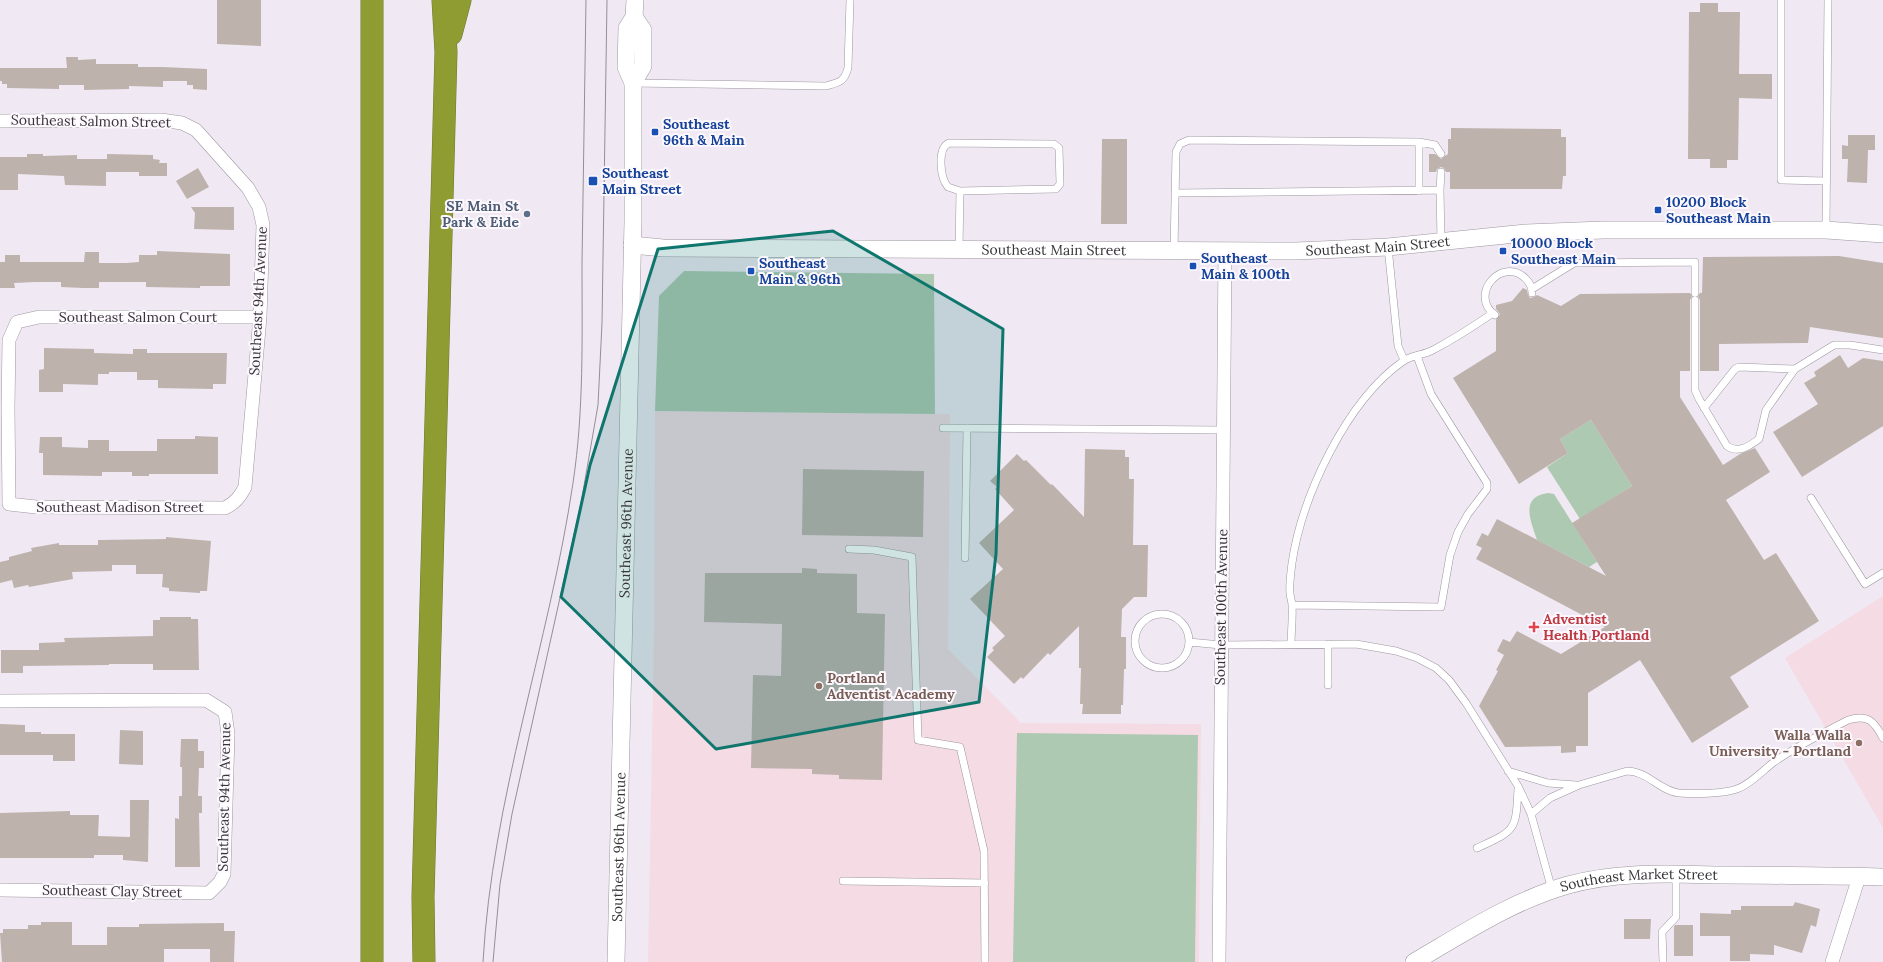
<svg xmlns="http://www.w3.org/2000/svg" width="1883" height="962" font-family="Lora,serif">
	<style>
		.education { fill: #f4dbe4 }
		.green { fill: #aec9b1 }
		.building { fill: #beb2ad }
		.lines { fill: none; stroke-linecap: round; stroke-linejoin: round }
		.service-casing { stroke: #9d969f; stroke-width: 8 }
		.minor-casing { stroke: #9d969f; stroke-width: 14 }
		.tertiary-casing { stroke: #9d969f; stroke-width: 18 }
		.motorway-casing { stroke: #707833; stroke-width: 23 }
		.service { stroke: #fff; stroke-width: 7 }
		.minor { stroke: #fff; stroke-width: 13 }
		.tertiary { stroke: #fff; stroke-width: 17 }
		.motorway { stroke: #8f9c31; stroke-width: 22 }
		.tram { stroke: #948f96; stroke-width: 1 }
		.marked { fill: #0f766e; fill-opacity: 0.2; stroke: #0f766e; stroke-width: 3; stroke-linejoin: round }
		.transit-dot { fill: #1a4fb4; stroke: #fcf8fe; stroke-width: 1.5 }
		.service-dot { fill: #5c6f8a; stroke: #fcf8fe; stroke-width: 1.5 }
		.health-dot { fill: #e0444e; stroke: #fcf8fe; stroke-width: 1.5 }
		.education-dot { fill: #8d6e63; stroke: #fcf8fe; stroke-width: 1.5 }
		.labels { text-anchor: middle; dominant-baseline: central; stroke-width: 4; stroke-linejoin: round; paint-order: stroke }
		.street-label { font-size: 14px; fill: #373438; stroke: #fcf8fe }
		.transit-label { font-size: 14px; font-weight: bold; fill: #164399; stroke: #fcf8fe; text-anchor: start }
		.service-label { font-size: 14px; font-weight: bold; fill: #4e5e75; stroke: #fcf8fe; text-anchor: end }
		.health-label { font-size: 14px; font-weight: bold; fill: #be3a42; stroke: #fcf8fe; text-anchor: start }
		.education-label { font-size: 14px; font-weight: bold; fill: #785e54; stroke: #fcf8fe; text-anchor: start }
	</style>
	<rect width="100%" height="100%" fill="#f0e9f3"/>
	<!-- education -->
	<path class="education" d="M 655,411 L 950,414 L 948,649 L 1021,723 L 1201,724 L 1199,962 L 648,962 L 654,633 Z
		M 1883,596 L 1883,828 L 1785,658 Z"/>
	<!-- green -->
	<path class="green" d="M 684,271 L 934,274 L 935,414 L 655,411 L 659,296 Z
		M 1591,420 L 1632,486 L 1580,519 L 1547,467 L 1568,453 L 1560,439 Z
		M 1548,493 L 1554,494 L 1597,562 L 1589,567 L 1537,540 C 1531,521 1519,497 1548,493 Z
		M 1017,733 L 1198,735 L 1195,962 L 1013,962 Z"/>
	<!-- building -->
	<path class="building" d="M 217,0 L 261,0 L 261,46 L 217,44 Z
		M 1700,3 L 1718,3 L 1718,12 L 1740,12 L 1739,74 L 1772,74 L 1772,99 L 1739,98 L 1738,160 L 1727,160 L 1727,168 L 1710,168 L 1710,159 L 1688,159 L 1689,12 L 1700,12 Z
		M 66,57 L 78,57 L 78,60 L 96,59 L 96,64 L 138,64 L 138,67 L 163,67 L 207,69 L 207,90 L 193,89 L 193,85 L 187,85 L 187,81 L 163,81 L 163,87 L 129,86 L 129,89 L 84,90 L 84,85 L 59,85 L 59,89 L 7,88 L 7,84 L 2,84 L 2,81 L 0,81 L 0,68 L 67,68 Z
		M 1451,128 L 1561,129 L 1561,137 L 1566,137 L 1566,176 L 1563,176 L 1562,189 L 1450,189 L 1450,172 L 1446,172 L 1444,168 L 1441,167 L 1437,169 L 1436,172 L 1429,172 L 1429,154 L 1435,154 L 1441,159 L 1448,154 L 1448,139 L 1451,139 Z
		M 1848,135 L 1875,135 L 1875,150 L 1868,150 L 1867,183 L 1847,182 L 1848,159 L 1842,159 L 1842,145 L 1848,146 Z
		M 1102,139 L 1127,139 L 1127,224 L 1101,224 Z
		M 27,154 L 43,154 L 43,156 L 77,155 L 77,159 L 107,159 L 107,154 L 153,155 L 153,159 L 160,160 L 159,163 L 167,163 L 167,176 L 139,176 L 139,172 L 106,172 L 106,186 L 65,185 L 64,176 L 18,174 L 18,190 L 0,190 L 0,157 L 27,157 Z
		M 198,168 L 209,187 L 187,199 L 176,181 Z
		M 191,207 L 234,207 L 234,230 L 194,229 L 195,213 Z
		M 157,251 L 230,254 L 230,286 L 200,286 L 200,288 L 146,287 L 146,282 L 99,282 L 99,288 L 83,288 L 61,287 L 61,282 L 35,282 L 14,283 L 15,288 L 0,288 L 0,262 L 5,262 L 5,255 L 20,255 L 20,262 L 84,262 L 85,252 L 99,252 L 99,263 L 126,263 L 139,262 L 139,255 L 157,255 Z
		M 1839,256 L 1883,263 L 1883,338 L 1810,327 L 1808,343 L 1719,344 L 1719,371 L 1700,371 L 1700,300 L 1698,296 L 1700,293 L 1702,293 L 1703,257 Z
		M 1523,288 L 1527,290 L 1528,295 L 1530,298 L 1534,297 L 1537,295 L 1561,306 L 1580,294 L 1690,293 L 1692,296 L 1690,300 L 1690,371 L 1680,371 L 1680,397 L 1723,465 L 1740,454 L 1755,448 L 1770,472 L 1726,500 L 1764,560 L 1776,553 L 1819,621 L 1730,677 L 1749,707 L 1692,743 L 1640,660 L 1588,693 L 1588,746 L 1576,746 L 1576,752 L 1561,753 L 1561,746 L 1505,747 L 1479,706 L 1498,671 L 1496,670 L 1504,655 L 1497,651 L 1503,639 L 1510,642 L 1517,631 L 1561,654 L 1605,627 L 1476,559 L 1482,548 L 1476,545 L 1482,533 L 1488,536 L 1497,519 L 1606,576 L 1572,523 L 1632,486 L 1591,420 L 1560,439 L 1568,453 L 1519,484 L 1453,378 L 1496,351 L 1496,320 L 1500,314 L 1496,309 L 1496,305 L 1512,301 Z
		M 44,348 L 94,349 L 94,353 L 133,354 L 133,349 L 147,349 L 147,353 L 227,353 L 226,384 L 213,384 L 213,389 L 158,388 L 158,380 L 137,380 L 137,372 L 109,372 L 109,374 L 98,374 L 98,385 L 63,384 L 63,392 L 39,392 L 39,370 L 44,369 Z
		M 1840,355 L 1848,368 L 1863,358 L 1883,361 L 1883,426 L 1802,477 L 1773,432 L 1818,404 L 1804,383 L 1816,376 L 1814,372 Z
		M 195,436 L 218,437 L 218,474 L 149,474 L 149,476 L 132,476 L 132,472 L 102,472 L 102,476 L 43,475 L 43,453 L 39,453 L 40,437 L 62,437 L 62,447 L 88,448 L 88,440 L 109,440 L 109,451 L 157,451 L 157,439 L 195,439 Z
		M 1085,449 L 1125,450 L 1125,457 L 1129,457 L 1129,479 L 1134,479 L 1133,545 L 1148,545 L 1147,597 L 1134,597 L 1122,609 L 1121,637 L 1126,637 L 1126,669 L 1124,669 L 1123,705 L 1121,705 L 1121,714 L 1082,714 L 1083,704 L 1080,704 L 1081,668 L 1079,668 L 1079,626 L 1050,655 L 1048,653 L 1023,679 L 1021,677 L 1014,684 L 987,657 L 994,650 L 992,648 L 1005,636 L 970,599 L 1003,569 L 979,543 L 1014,510 L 995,489 L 997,487 L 990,481 L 1017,454 L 1024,461 L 1026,460 L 1051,485 L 1052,484 L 1084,517 Z
		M 803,469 L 924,471 L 923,537 L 802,535 Z
		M 166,537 L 211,541 L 207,591 L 200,591 L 200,593 L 169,591 L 169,588 L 162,587 L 163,574 L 136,574 L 136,565 L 112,565 L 112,571 L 72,572 L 73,579 L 29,587 L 28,585 L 14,588 L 12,580 L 0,583 L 0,562 L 9,560 L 9,557 L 32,551 L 31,548 L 59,543 L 59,545 L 98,545 L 98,540 L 166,539 Z
		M 802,568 L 817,569 L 817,573 L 857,574 L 857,613 L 885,614 L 882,780 L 839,779 L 839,775 L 812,774 L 812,769 L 751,768 L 753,675 L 781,676 L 782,624 L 704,622 L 705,573 L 802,573 Z
		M 160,617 L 191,617 L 191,619 L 198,619 L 199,670 L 153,670 L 153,664 L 109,664 L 109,665 L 23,666 L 23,673 L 1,673 L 1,650 L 39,650 L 39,643 L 65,642 L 64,638 L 153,636 L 153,620 L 160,620 Z
		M 0,724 L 25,725 L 25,732 L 41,732 L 41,734 L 75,734 L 75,761 L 53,761 L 53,755 L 0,755 Z
		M 120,730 L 143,731 L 143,765 L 119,764 Z
		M 181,739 L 198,739 L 198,751 L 204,751 L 204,768 L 199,768 L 198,796 L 202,796 L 202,813 L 199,813 L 200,867 L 175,867 L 175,818 L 179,819 L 179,796 L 182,796 L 182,767 L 180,767 Z
		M 130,800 L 149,800 L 148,862 L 123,860 L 123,855 L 94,855 L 94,858 L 0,858 L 0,813 L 70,811 L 70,815 L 99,815 L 98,836 L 130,837 Z
		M 1795,902 L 1820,909 L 1816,927 L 1811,925 L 1802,953 L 1774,945 L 1774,955 L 1750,954 L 1750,961 L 1730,961 L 1730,936 L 1700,936 L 1700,913 L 1731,914 L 1731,910 L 1741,910 L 1741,906 L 1793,906 Z
		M 1624,919 L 1651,919 L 1650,939 L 1624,939 Z
		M 41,922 L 72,922 L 72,945 L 107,945 L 107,927 L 139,927 L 139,924 L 224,923 L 224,931 L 235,931 L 234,962 L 210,962 L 210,949 L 164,949 L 164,962 L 2,962 L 0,933 L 3,933 L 3,929 L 28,929 L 28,925 L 41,925 Z
		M 1675,925 L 1693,925 L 1693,956 L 1674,956 L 1674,927 Z"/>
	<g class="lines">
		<defs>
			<path id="service" d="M 1781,0 L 1781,180 L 1827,181
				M 633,83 L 826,86 C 840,82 844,82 848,68 L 850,0
				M 1419,142 L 1435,145 L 1441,154
				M 1440,190 L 1441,172
				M 1175,193 L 1440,190 L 1441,241
				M 1826,230 L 1828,0
				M 1388,247 L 1398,346 L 1404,360
				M 959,249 L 960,191 L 948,187 C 940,178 937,148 949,143 L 1054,144 L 1059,148 L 1060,184 L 1056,189 L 960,191
				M 1174,251 L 1176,152 L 1180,144 L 1189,140 L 1419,142 L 1419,191
				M 1532,289 L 1574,263 L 1695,262 L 1695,293
				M 1695,300 L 1695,390 L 1699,399 L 1727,446 C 1739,454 1749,446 1759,439 L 1766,410 L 1795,369 L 1739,367 L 1735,369 L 1704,408
				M 1495,315 C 1468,295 1502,255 1526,279 C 1529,282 1532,287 1532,293
				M 1795,369 L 1834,345 L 1850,345 L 1883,350
				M 943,428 L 1223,430
				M 1811,498 L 1865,584 L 1883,573
				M 849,549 L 874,550 L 912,557 L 918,740 L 960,747 L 984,851 L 985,962
				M 965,558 L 967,428
				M 1292,605 L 1441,607 L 1450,555 L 1458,532 L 1468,514 L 1487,489 L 1487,483 L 1431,394 L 1417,356
				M1135 641a27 27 0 1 1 54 0a27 27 0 1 1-54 0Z
				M 1189,642 L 1221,645 L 1356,644 L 1396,651 L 1417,658 L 1436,668 L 1449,680 L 1466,703 L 1518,786 L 1531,814 L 1552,890
				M 1291,645 C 1291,632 1293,618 1292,605 C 1292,601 1290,597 1290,593 C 1289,584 1291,572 1292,563 C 1302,496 1346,402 1402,362 C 1411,355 1424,355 1433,350 C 1454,339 1474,326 1493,313
				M 1328,685 L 1328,644
				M 1508,771 L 1548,783 L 1576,785
				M 1531,814 L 1550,798 L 1579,785 L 1627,771 C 1647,771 1660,791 1679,793 C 1695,794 1723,794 1737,789 C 1751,784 1762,771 1774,762 C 1797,746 1823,733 1848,720 C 1868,714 1874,721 1883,738
				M 1477,848 C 1516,830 1516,831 1518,788
				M 843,881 L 985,883
				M 1663,962 L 1662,932 L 1676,917 L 1676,874"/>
			<path id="minor" d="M 0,121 L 161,120 L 182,123 L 196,130 L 248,188 L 259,207 L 263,225 L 260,317 L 245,487 C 240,497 235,503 225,508 L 36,507 L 9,504 L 8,408 L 9,340 L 17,322 L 39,317 L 260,317
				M 0,701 L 206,700 L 225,712 L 228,734 L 224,874 L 220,882 L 209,893 L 0,890
				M 1219,962 L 1225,251
				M 1832,962 L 1859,877"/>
			<g id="tertiary">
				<path d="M 633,83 L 643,66 L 643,30 L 634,17"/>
				<path id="s1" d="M 632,245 L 663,248 L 1296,251 L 1388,247 L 1526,233 L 1603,230 L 1826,230 L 1883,234"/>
				<path id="s2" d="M 616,962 L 633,222 L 633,83 L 626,67 L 627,28 L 634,17 L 635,0"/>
				<path id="s3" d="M 1414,962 C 1464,933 1512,901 1568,885 C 1619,871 1670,874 1722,875 C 1776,875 1829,876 1883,877"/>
			</g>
			<path id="motorway" d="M 451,34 L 460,0
				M 372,962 L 372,0
				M 424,962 L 423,897 L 446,52 L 443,0"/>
		</defs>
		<!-- service casing -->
		<use href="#service" class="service-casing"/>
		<!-- minor casing -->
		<use href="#minor" class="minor-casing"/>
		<!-- tertiary casing -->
		<use href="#tertiary" class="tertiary-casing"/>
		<!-- motorway casing -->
		<use href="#motorway" class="motorway-casing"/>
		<!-- service -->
		<use href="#service" class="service"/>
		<!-- minor -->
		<use href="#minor" class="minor"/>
		<!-- tertiary -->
		<use href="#tertiary" class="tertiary"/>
		<!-- motorway -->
		<use href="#motorway" class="motorway"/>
		<!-- tram -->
		<path class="tram" d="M 483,962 C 492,799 549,644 573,483 C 584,410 582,337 582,264 C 583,176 585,88 586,0
			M 493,962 L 500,884 L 512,814 L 581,503 L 598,405 L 602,323 L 607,0"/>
	</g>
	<!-- marked area -->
	<path class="marked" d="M 833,231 L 1003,329 L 996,554 L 979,702 L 716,749 L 561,597 L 590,465 L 658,249 Z"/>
	<!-- markers -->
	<g class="transit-dot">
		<rect x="651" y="128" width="8" height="8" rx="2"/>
		<rect x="588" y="176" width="10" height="10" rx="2"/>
		<rect x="1654" y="206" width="8" height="8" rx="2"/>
		<rect x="1499" y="247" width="8" height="8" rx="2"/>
		<rect x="1189" y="262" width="8" height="8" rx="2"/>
		<rect x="747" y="267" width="8" height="8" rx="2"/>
	</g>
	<circle class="service-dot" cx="527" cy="214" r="4"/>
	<path class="health-dot" d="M1532 621h4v4h4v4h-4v4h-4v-4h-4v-4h4z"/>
	<g class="education-dot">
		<circle cx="819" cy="686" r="4"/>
		<circle cx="1859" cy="743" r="4"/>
	</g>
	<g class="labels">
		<!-- street labels -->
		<g class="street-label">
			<text transform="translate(91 121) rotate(1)">Southeast Salmon Street</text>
			<text stroke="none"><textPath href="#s1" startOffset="746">Southeast Main Street</textPath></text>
			<text stroke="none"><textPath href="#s1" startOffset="422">Southeast Main Street</textPath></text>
			<text transform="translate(258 301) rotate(-87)">Southeast 94th Avenue</text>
			<text x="138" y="317">Southeast Salmon Court</text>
			<text x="120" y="507">Southeast Madison Street</text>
			<text stroke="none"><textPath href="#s2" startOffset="439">Southeast 96th Avenue</textPath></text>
			<text transform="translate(1221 607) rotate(-89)">Southeast 100th Avenue</text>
			<text transform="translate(224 797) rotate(-89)">Southeast 94th Avenue</text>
			<text stroke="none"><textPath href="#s2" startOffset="115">Southeast 96th Avenue</textPath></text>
			<text stroke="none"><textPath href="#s3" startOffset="244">Southeast Market Street</textPath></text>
			<text transform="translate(112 891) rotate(1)">Southeast Clay Street</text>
		</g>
		<!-- transit labels -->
		<g class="transit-label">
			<text x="663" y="124">Southeast<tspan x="663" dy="16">96th &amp; Main</tspan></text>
			<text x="602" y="173">Southeast<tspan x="602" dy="16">Main Street</tspan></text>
			<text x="1666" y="202">10200 Block<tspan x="1666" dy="16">Southeast Main</tspan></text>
			<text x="1511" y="243">10000 Block<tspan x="1511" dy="16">Southeast Main</tspan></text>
			<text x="1201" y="258">Southeast<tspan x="1201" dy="16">Main &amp; 100th</tspan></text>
			<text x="759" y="263">Southeast<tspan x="759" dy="16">Main &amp; 96th</tspan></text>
		</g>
		<!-- service labels -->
		<g class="service-label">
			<text x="519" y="206">SE Main St<tspan x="519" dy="16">Park &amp; Eide</tspan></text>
		</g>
		<!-- health labels -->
		<g class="health-label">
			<text x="1543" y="619">Adventist<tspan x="1543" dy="16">Health Portland</tspan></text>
		</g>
		<!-- education labels -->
		<g class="education-label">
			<text x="827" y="678">Portland<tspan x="827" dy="16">Adventist Academy</tspan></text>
			<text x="1851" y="735" text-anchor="end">Walla Walla<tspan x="1851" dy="16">University - Portland</tspan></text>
		</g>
	</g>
</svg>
